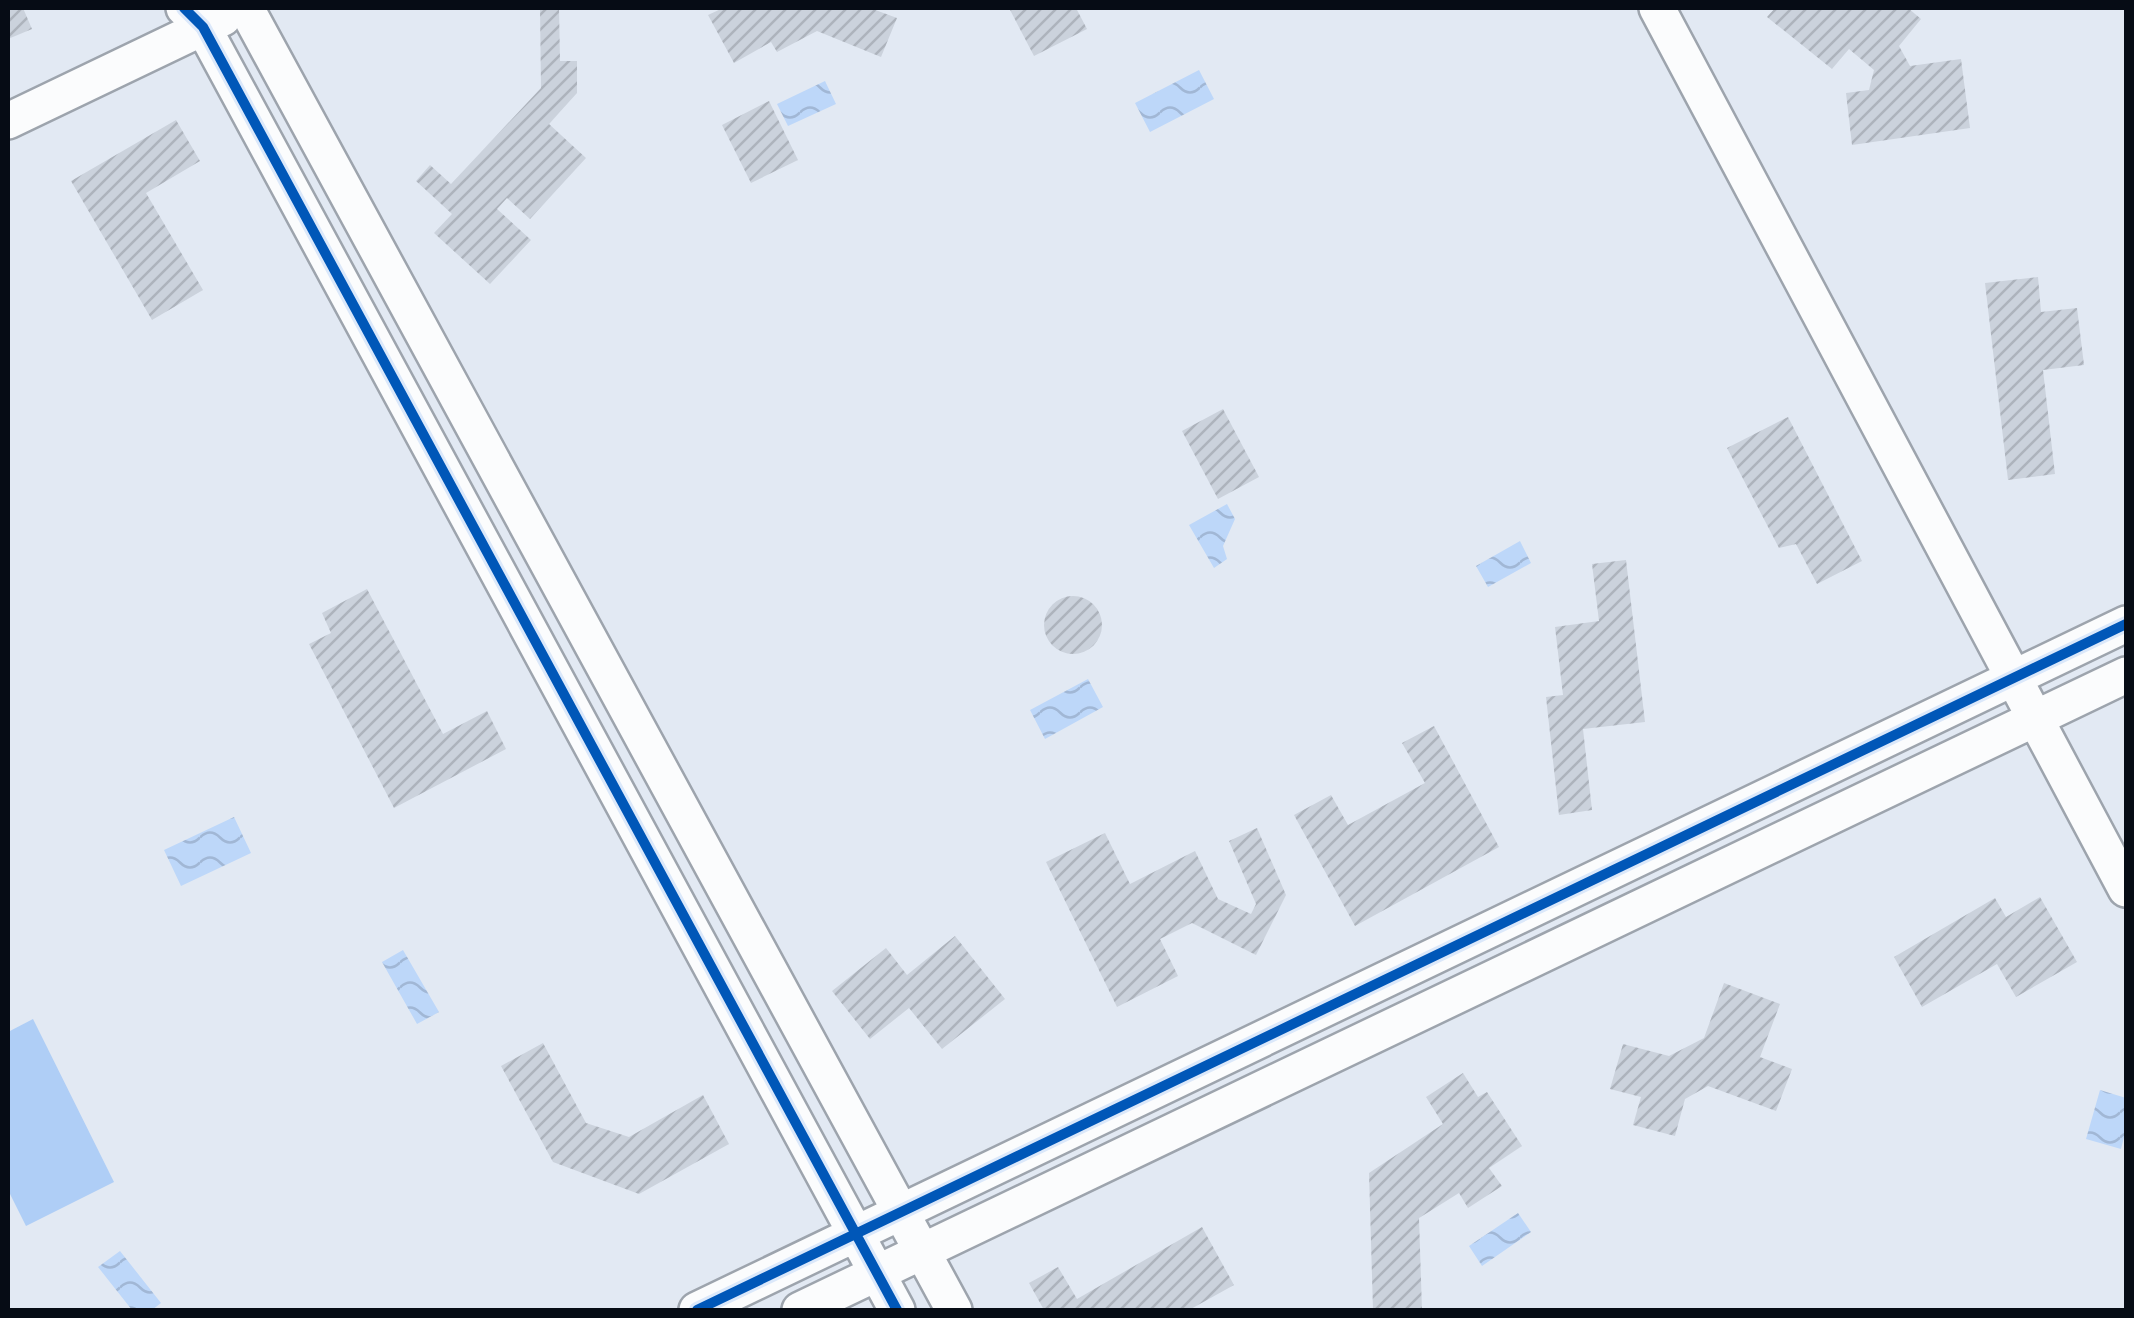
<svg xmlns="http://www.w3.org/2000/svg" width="2134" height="1318" font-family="'Alegreya Sans',sans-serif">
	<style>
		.grass { fill: #afcef6 }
		.water { fill: url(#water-waves) }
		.building { fill: url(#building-hatch) }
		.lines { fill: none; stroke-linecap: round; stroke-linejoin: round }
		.minor-casing { stroke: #9da4ad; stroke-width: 40 }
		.minor { stroke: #fbfcfd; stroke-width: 35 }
		.cycleway-casing { stroke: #dbe8fa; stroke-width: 16 }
		.cycleway { stroke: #0057b8; stroke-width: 10 }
	</style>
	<defs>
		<pattern id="water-waves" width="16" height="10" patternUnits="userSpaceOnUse" patternTransform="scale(2.5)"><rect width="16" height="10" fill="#bdd7f9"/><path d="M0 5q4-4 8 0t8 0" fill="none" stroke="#a1b7d5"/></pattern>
		<pattern id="building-hatch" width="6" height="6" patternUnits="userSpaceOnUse" patternTransform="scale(2.5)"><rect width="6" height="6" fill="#cbd2dc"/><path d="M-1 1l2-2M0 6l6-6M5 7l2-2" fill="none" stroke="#adb3bc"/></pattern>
	</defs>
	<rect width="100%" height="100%" fill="#e2e9f3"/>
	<!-- grass -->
	<path class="grass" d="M 33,1019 L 114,1182 L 26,1226 L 8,1190 L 8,1032 Z"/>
	<!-- water -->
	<path class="water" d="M 1199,70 L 1214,99 L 1150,132 L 1135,103 Z
		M 825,81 L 836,104 L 788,126 L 777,104 Z
		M 1227,504 L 1235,519 L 1223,546 L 1227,559 L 1214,568 L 1189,525 Z
		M 1520,541 L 1531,563 L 1488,587 L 1476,566 Z
		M 1088,679 L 1103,707 L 1045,739 L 1030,710 Z
		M 234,817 L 251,853 L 181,886 L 164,850 Z
		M 403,950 L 439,1012 L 417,1024 L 382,962 Z
		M 2100,1090 L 2126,1098 L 2126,1129 L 2121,1149 L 2086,1139 Z
		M 1518,1213 L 1531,1232 L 1482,1266 L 1469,1246 Z
		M 120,1251 L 161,1303 L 152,1310 L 132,1310 L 98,1267 Z"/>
	<!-- building -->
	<path class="building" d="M 8,8 L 23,8 L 32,29 L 8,39 Z
		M 540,8 L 559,8 L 560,61 L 577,61 L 577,93 L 549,124 L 586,158 L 530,219 L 507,198 L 497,209 L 531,240 L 490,284 L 434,233 L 452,214 L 416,181 L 430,165 L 451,184 L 541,88 Z
		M 723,8 L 870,8 L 897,18 L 881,57 L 817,31 L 777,52 L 771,42 L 734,63 L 708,15 Z
		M 1009,8 L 1076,8 L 1087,29 L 1034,56 Z
		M 1775,8 L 1908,8 L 1921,19 L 1899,46 L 1910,66 L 1961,59 L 1970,128 L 1852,145 L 1846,93 L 1869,90 L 1874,70 L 1849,49 L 1832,69 L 1767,17 Z
		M 769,101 L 798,160 L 751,183 L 722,125 Z
		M 176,120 L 200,161 L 146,193 L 203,290 L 152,320 L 71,181 Z
		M 2038,277 L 2041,312 L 2077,308 L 2084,365 L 2043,370 L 2055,474 L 2008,480 L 1985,283 Z
		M 1223,409 L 1259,477 L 1218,499 L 1182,431 Z
		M 1788,417 L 1862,561 L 1817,584 L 1796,544 L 1779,548 L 1727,448 Z
		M 1626,560 L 1645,722 L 1583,729 L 1592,810 L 1559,815 L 1546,697 L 1563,695 L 1555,627 L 1599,621 L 1592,564 Z
		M 367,589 L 443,734 L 487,711 L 506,749 L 394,808 L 309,644 L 331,633 L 322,613 Z
		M1044 625a29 29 0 1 1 58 0a29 29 0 1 1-58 0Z
		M 1434,726 L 1499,847 L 1355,926 L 1294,815 L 1331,795 L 1348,825 L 1425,783 L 1402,743 Z
		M 1257,828 L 1286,895 L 1256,955 L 1192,923 L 1160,939 L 1178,976 L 1117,1007 L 1046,862 L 1105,833 L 1130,884 L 1195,851 L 1218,899 L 1251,914 L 1256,904 L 1229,841 Z
		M 2040,897 L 2077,962 L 2016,997 L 1997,964 L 1922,1007 L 1894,957 L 1995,898 L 2006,917 Z
		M 955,936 L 1005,999 L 942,1049 L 909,1008 L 870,1039 L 832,991 L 886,948 L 907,975 Z
		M 1724,983 L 1780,1004 L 1760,1057 L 1792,1069 L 1776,1111 L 1708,1086 L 1685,1099 L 1675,1136 L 1633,1125 L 1641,1097 L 1610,1089 L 1623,1044 L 1669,1056 L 1704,1038 Z
		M 543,1043 L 586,1123 L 629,1137 L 703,1095 L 729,1144 L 639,1194 L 553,1162 L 501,1066 Z
		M 1463,1073 L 1478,1097 L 1487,1092 L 1522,1146 L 1489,1168 L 1502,1186 L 1468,1208 L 1459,1193 L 1419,1218 L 1422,1310 L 1373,1310 L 1369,1173 L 1443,1124 L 1426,1097 Z
		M 1202,1227 L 1234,1285 L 1189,1310 L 1044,1310 L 1029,1283 L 1058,1267 L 1077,1299 Z"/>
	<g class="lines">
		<defs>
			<path id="minor" d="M 184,8 L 203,27 L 897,1310
				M 246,8 L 954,1310
				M 1657,8 L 2126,889
				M 8,121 L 223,18
				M 697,1310 L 2126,624
				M 800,1310 L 2126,675"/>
		</defs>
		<!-- minor casing -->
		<use href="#minor" class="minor-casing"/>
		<!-- minor -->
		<use href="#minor" class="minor"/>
		<defs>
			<path id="cycleway" d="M 184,8 L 203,27 L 897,1310
				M 697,1310 L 2126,624"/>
		</defs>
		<!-- cycleway casing -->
		<use href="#cycleway" class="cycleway-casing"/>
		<!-- cycleway -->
		<use href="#cycleway" class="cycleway"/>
	</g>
	<!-- border -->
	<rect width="2134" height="1318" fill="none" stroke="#060c15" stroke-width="20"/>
</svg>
